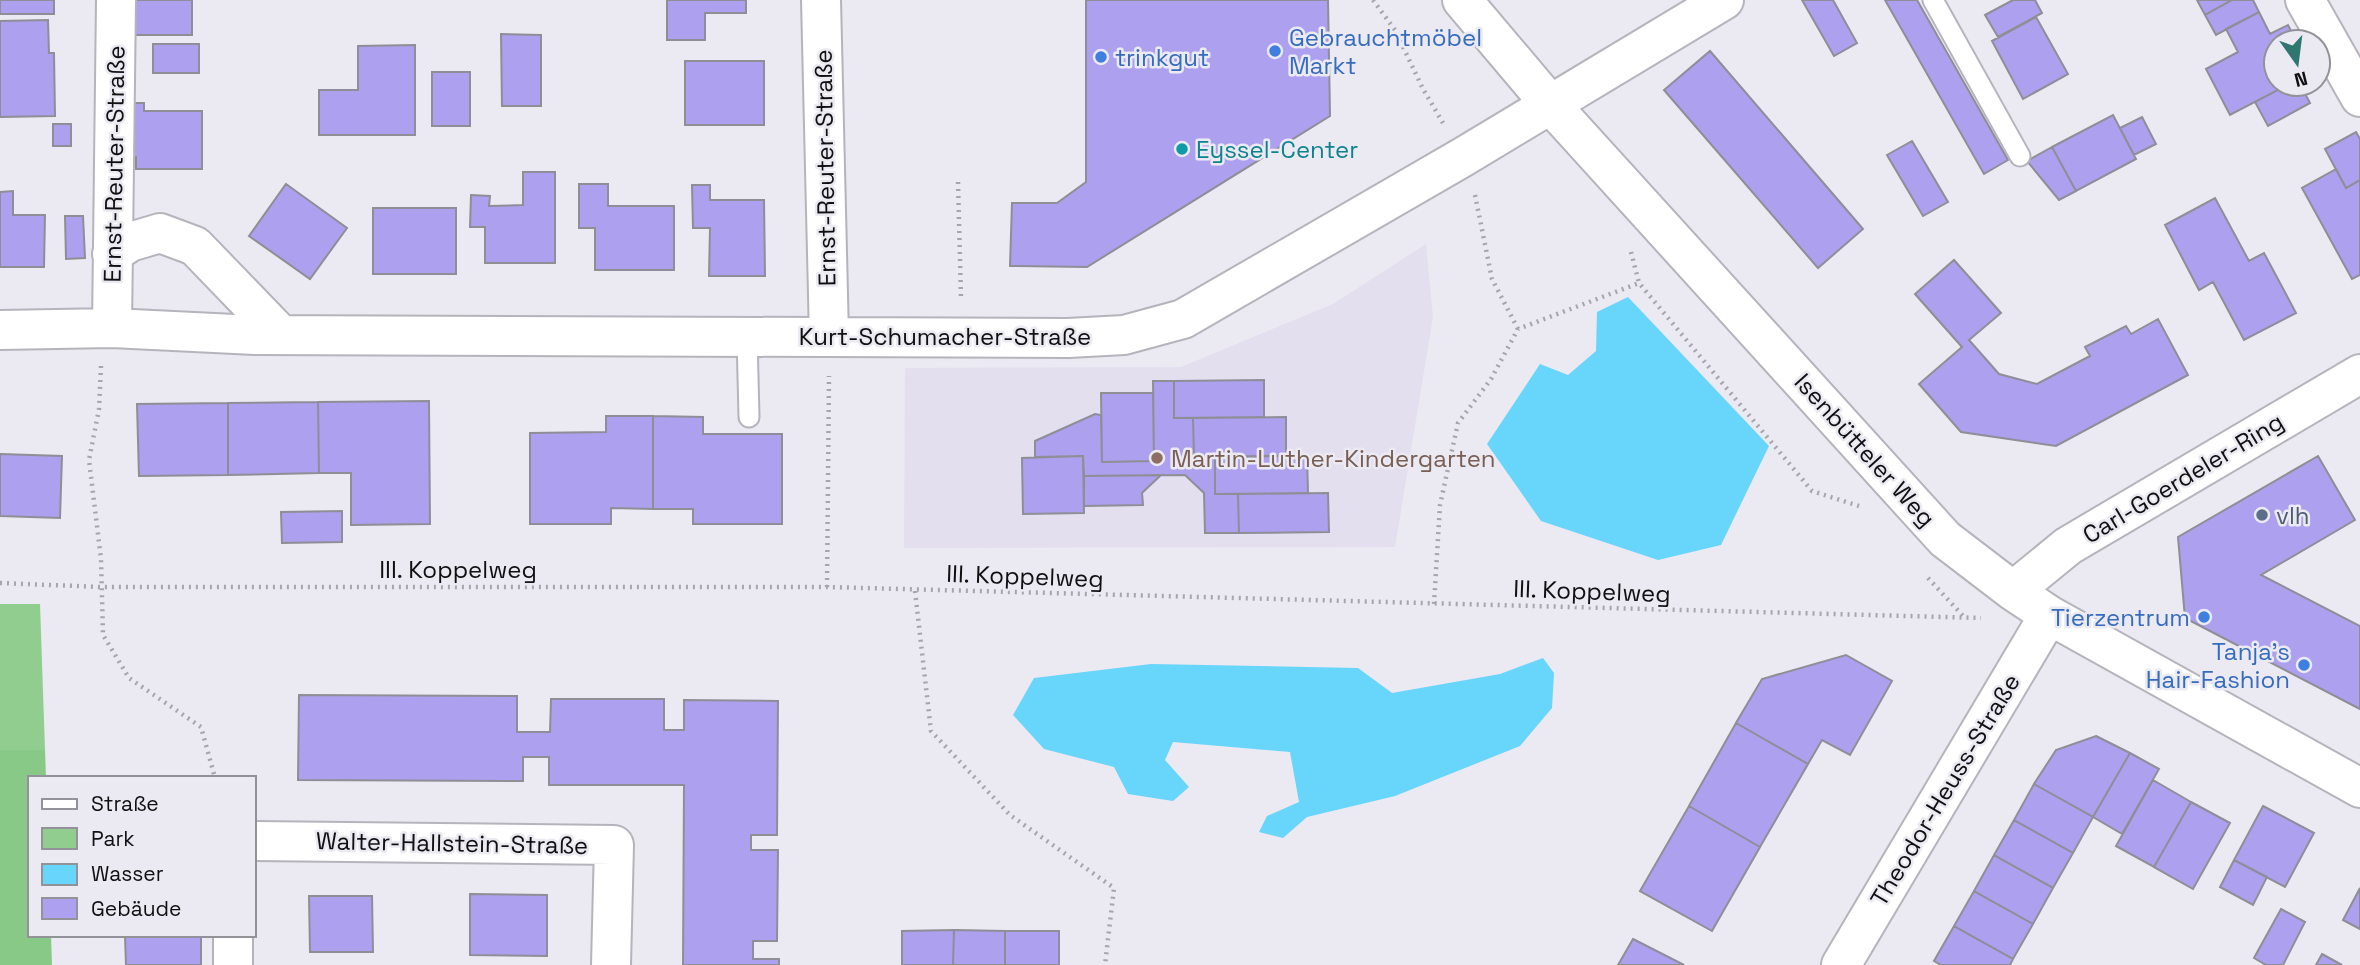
<svg xmlns="http://www.w3.org/2000/svg" width="2360" height="965" font-family="'Space Grotesk',sans-serif">
	<style>
		.built { fill: #e4dfef }
		.green { fill: #90cd8f }
		.forest { fill: #89c987 }
		.water { fill: #68d5fb }
		.building { fill: #aca0ef; stroke: #8e8e96; stroke-width: 2 }
		.lines { fill: none; stroke-linecap: round; stroke-linejoin: round }
		.lane-casing { stroke: #b6b3bc; stroke-width: 23 }
		.street-casing { stroke: #b6b3bc; stroke-width: 42 }
		.path { stroke: #a7a5ac; stroke-width: 4.5; stroke-dasharray: 2 5; stroke-linecap: butt }
		.lane { stroke: #fff; stroke-width: 19 }
		.street { stroke: #fff; stroke-width: 38 }
		.shop-dot { fill: #3f7fe0; stroke: #ebe9f1; stroke-width: 2.5 }
		.culture-dot { fill: #0f9aa8; stroke: #ebe9f1; stroke-width: 2.5 }
		.education-dot { fill: #8d6e63; stroke: #ebe9f1; stroke-width: 2.5 }
		.service-dot { fill: #5c6f8a; stroke: #ebe9f1; stroke-width: 2.5 }
		.labels { text-anchor: middle; dominant-baseline: central; stroke-width: 5; stroke-linejoin: round; paint-order: stroke }
		.shop-label { font-size: 24px; fill: #366cbe; stroke: #ebe9f1; text-anchor: start }
		.culture-label { font-size: 24px; fill: #0d838f; stroke: #ebe9f1; text-anchor: start }
		.street-label { font-size: 24px; fill: #100f12; stroke: #ebe9f1 }
		.education-label { font-size: 24px; fill: #785e54; stroke: #ebe9f1; text-anchor: start }
		.service-label { font-size: 24px; fill: #4e5e75; stroke: #ebe9f1; text-anchor: start }
	</style>
	<rect width="100%" height="100%" fill="#ebe9f1"/>
	<!-- built -->
	<path class="built" d="M 1426,244 L 1433,317 L 1395,547 L 904,548 L 905,368 L 1181,367 L 1333,304 Z"/>
	<!-- green -->
	<path class="green" d="M 0,604 L 40,604 L 45,750 L 0,750 Z"/>
	<!-- forest -->
	<path class="forest" d="M 0,750 L 45,750 L 46,778 L 30,778 L 30,935 L 51,935 L 52,965 L 0,965 Z"/>
	<!-- water -->
	<path class="water" d="M 1628,297 L 1769,446 L 1721,545 L 1658,560 L 1541,521 L 1487,444 L 1540,364 L 1568,375 L 1596,351 L 1597,312 Z
		M 1543,658 L 1554,673 L 1552,708 L 1520,746 L 1395,796 L 1307,817 L 1283,838 L 1259,832 L 1267,816 L 1299,802 L 1290,752 L 1173,742 L 1165,760 L 1189,787 L 1173,801 L 1128,794 L 1114,767 L 1044,749 L 1013,715 L 1034,678 L 1151,664 L 1358,668 L 1392,693 L 1500,674 Z"/>
	<!-- building -->
	<path class="building" d="M 0,0 L 54,0 L 54,14 L 0,14 Z
		M 129,0 L 192,0 L 192,35 L 129,35 Z
		M 667,0 L 746,0 L 746,13 L 705,13 L 705,40 L 667,40 Z
		M 1086,0 L 1328,0 L 1330,116 L 1087,267 L 1010,266 L 1012,203 L 1057,203 L 1086,182 Z
		M 1802,0 L 1833,0 L 1857,43 L 1834,56 Z
		M 1885,0 L 1917,0 L 2008,160 L 1984,174 Z
		M 2013,0 L 2035,0 L 2042,13 L 1998,37 L 1985,15 Z
		M 2197,0 L 2232,0 L 2205,15 Z
		M 2232,0 L 2253,0 L 2259,12 L 2216,35 L 2205,15 Z
		M 2259,12 L 2270,34 L 2288,25 L 2297,42 L 2276,42 L 2276,84 L 2289,84 L 2230,115 L 2206,69 L 2238,52 L 2226,29 Z
		M 2036,17 L 2068,74 L 2023,99 L 1992,41 Z
		M 48,20 L 49,53 L 54,53 L 55,116 L 0,117 L 0,21 Z
		M 501,34 L 541,35 L 541,106 L 502,106 Z
		M 153,44 L 199,44 L 199,73 L 153,73 Z
		M 415,45 L 415,135 L 319,135 L 319,90 L 358,90 L 358,46 Z
		M 1710,51 L 1863,229 L 1818,268 L 1664,90 Z
		M 685,61 L 764,61 L 764,125 L 685,125 Z
		M 432,72 L 470,72 L 470,126 L 432,126 Z
		M 2289,84 L 2300,84 L 2310,103 L 2268,126 L 2255,102 Z
		M 117,103 L 144,103 L 144,111 L 202,111 L 202,169 L 136,169 L 136,157 L 116,158 Z
		M 2113,115 L 2136,159 L 2076,191 L 2052,147 Z
		M 2142,117 L 2156,144 L 2134,155 L 2120,128 Z
		M 53,124 L 71,124 L 71,146 L 53,146 Z
		M 2356,132 L 2360,139 L 2360,180 L 2346,188 L 2325,149 Z
		M 1912,141 L 1948,202 L 1923,216 L 1887,155 Z
		M 2052,147 L 2076,191 L 2059,200 L 2027,161 Z
		M 2336,169 L 2346,188 L 2360,180 L 2360,275 L 2352,279 L 2302,188 Z
		M 523,172 L 555,172 L 555,263 L 485,263 L 485,227 L 470,227 L 471,195 L 490,196 L 489,206 L 523,205 Z
		M 286,184 L 347,228 L 310,279 L 249,236 Z
		M 579,184 L 608,184 L 608,206 L 674,206 L 674,270 L 595,270 L 595,228 L 579,228 Z
		M 692,185 L 710,185 L 710,200 L 764,200 L 765,276 L 709,276 L 710,228 L 693,228 Z
		M 13,191 L 13,215 L 45,215 L 44,267 L 0,267 L 0,192 Z
		M 2215,198 L 2249,261 L 2264,253 L 2296,313 L 2244,340 L 2213,282 L 2199,290 L 2165,225 Z
		M 373,208 L 456,208 L 456,274 L 373,274 Z
		M 65,216 L 83,216 L 85,258 L 66,259 Z
		M 1954,260 L 2001,313 L 1969,340 L 1999,374 L 2037,384 L 2090,356 L 2085,347 L 2126,326 L 2131,334 L 2158,319 L 2188,375 L 2056,446 L 1961,432 L 1919,384 L 1962,347 L 1915,294 Z
		M 1264,380 L 1264,417 L 1174,418 L 1174,381 Z
		M 1153,381 L 1174,381 L 1174,418 L 1193,418 L 1194,457 L 1215,457 L 1215,494 L 1238,494 L 1239,533 L 1205,533 L 1204,493 L 1185,475 L 1084,476 L 1083,456 L 1035,457 L 1035,441 L 1095,414 L 1101,415 L 1102,462 L 1154,461 Z
		M 1101,393 L 1153,393 L 1154,461 L 1102,462 Z
		M 429,401 L 430,524 L 351,525 L 351,473 L 319,473 L 318,402 Z
		M 318,402 L 319,473 L 228,475 L 228,403 Z
		M 228,403 L 228,475 L 139,476 L 137,404 Z
		M 606,416 L 653,416 L 653,509 L 611,508 L 611,524 L 530,524 L 530,433 L 606,432 Z
		M 653,416 L 703,417 L 703,434 L 782,434 L 782,524 L 693,524 L 693,509 L 653,509 Z
		M 1286,417 L 1286,456 L 1194,457 L 1193,418 Z
		M 0,454 L 62,456 L 60,518 L 0,516 Z
		M 1307,455 L 1308,493 L 1215,494 L 1215,457 Z
		M 1083,456 L 1084,513 L 1023,514 L 1022,458 Z
		M 2318,456 L 2355,520 L 2261,575 L 2360,626 L 2360,709 L 2185,618 L 2178,537 Z
		M 1161,475 L 1142,493 L 1143,505 L 1084,506 L 1084,476 Z
		M 1328,493 L 1329,532 L 1239,533 L 1238,494 Z
		M 342,511 L 342,542 L 282,543 L 281,512 Z
		M 1846,655 L 1892,681 L 1850,755 L 1822,740 L 1808,764 L 1736,723 L 1762,679 Z
		M 299,695 L 517,696 L 517,732 L 550,732 L 551,699 L 664,699 L 664,730 L 684,730 L 684,700 L 778,701 L 777,835 L 751,835 L 751,850 L 778,850 L 777,941 L 753,941 L 753,959 L 779,959 L 779,965 L 683,965 L 684,785 L 549,785 L 549,757 L 523,757 L 523,781 L 298,780 Z
		M 1736,723 L 1808,764 L 1760,847 L 1689,806 Z
		M 2096,736 L 2130,753 L 2093,817 L 2034,784 L 2056,750 Z
		M 2130,753 L 2159,769 L 2122,834 L 2093,817 Z
		M 2153,780 L 2191,802 L 2154,867 L 2116,846 Z
		M 2034,784 L 2093,817 L 2073,853 L 2014,820 Z
		M 2191,802 L 2230,823 L 2193,889 L 2154,867 Z
		M 1689,806 L 1760,847 L 1712,931 L 1640,891 Z
		M 2263,806 L 2314,833 L 2285,887 L 2234,860 Z
		M 2014,820 L 2073,853 L 2053,888 L 1994,855 Z
		M 1994,855 L 2053,888 L 2033,924 L 1974,891 Z
		M 2234,860 L 2267,877 L 2253,905 L 2220,887 Z
		M 2360,888 L 2360,929 L 2343,920 Z
		M 1974,891 L 2033,924 L 2013,959 L 1954,926 Z
		M 470,894 L 547,895 L 547,956 L 470,955 Z
		M 309,896 L 372,896 L 373,952 L 310,952 Z
		M 2281,909 L 2305,922 L 2283,965 L 2266,965 L 2254,958 Z
		M 1954,926 L 2013,959 L 2010,965 L 1941,965 L 1934,961 Z
		M 954,930 L 953,965 L 902,965 L 902,931 Z
		M 954,930 L 1005,931 L 1005,965 L 953,965 Z
		M 1005,931 L 1059,931 L 1059,965 L 1005,965 Z
		M 201,935 L 201,965 L 126,965 L 125,936 Z
		M 1633,939 L 1684,965 L 1618,965 Z
		M 2322,954 L 2342,965 L 2316,965 Z"/>
	<g class="lines">
		<defs>
			<path id="lane" d="M 1933,0 L 2020,156
				M 747,336 L 749,417"/>
			<path id="street" d="M 821,0 L 829,337
				M 1462,0 L 1550,104 L 1945,539 L 2013,591 L 2049,615 L 2360,788
				M 2305,0 L 2360,97
				M 112,254 L 130,242 L 160,233 L 195,246 L 280,334
				M 112,328 L 116,0
				M 0,330 L 112,328 L 255,335 L 1068,338 L 1124,335 L 1183,319 L 1463,157 L 1724,0
				M 2013,591 L 2068,546 L 2360,374
				M 254,841 L 614,845 L 611,965
				M 233,935 L 233,965
				M 1841,965 L 2049,615"/>
		</defs>
		<!-- lane casing -->
		<use href="#lane" class="lane-casing"/>
		<!-- street casing -->
		<use href="#street" class="street-casing"/>
		<!-- path -->
		<path class="path" d="M 1373,0 L 1395,30 L 1423,89 L 1443,123
			M 958,182 L 961,298
			M 1475,195 L 1492,279 L 1518,329
			M 1631,252 L 1639,283 L 1812,491 L 1859,506
			M 101,366 L 99,409 L 89,460 L 101,559 L 103,635 L 129,678 L 201,727 L 215,778
			M 1928,578 L 1965,618
			M 0,583 L 101,587 L 827,587 L 1981,618
			M 827,587 L 829,376
			M 915,591 L 931,731 L 1010,815 L 1114,888 L 1105,965
			M 1434,604 L 1440,505 L 1458,423 L 1491,379 L 1518,329 L 1639,283"/>
		<!-- lane -->
		<use href="#lane" class="lane"/>
		<!-- street -->
		<use href="#street" class="street"/>
	</g>
	<!-- markers -->
	<g class="shop-dot">
		<circle cx="1275" cy="51" r="7"/>
		<circle cx="1101" cy="57" r="7"/>
		<circle cx="2204" cy="617" r="7"/>
		<circle cx="2304" cy="665" r="7"/>
	</g>
	<circle class="culture-dot" cx="1182" cy="149" r="7"/>
	<circle class="education-dot" cx="1157" cy="458" r="7"/>
	<circle class="service-dot" cx="2262" cy="515" r="7"/>
	<g class="labels">
		<!-- shop labels -->
		<g class="shop-label">
			<text x="1289" y="37">Gebrauchtmöbel<tspan x="1289" dy="28">Markt</tspan></text>
			<text x="1115" y="57">trinkgut</text>
			<text x="2190" y="617" text-anchor="end">Tierzentrum</text>
			<text x="2290" y="651" text-anchor="end">Tanja's<tspan x="2290" dy="28">Hair-Fashion</tspan></text>
		</g>
		<!-- culture labels -->
		<g class="culture-label">
			<text x="1196" y="149">Eyssel-Center</text>
		</g>
		<!-- street labels -->
		<g class="street-label">
			<text transform="translate(114 164) rotate(-89)">Ernst-Reuter-Straße</text>
			<text transform="translate(825 168) rotate(-91)">Ernst-Reuter-Straße</text>
			<text x="945" y="336">Kurt-Schumacher-Straße</text>
			<text transform="translate(1865 450) rotate(48)">Isenbütteler Weg</text>
			<text transform="translate(2183 478) rotate(-31)">Carl-Goerdeler-Ring</text>
			<text x="458" y="569">III. Koppelweg</text>
			<text transform="translate(1025 576) rotate(2)">III. Koppelweg</text>
			<text transform="translate(1592 591) rotate(2)">III. Koppelweg</text>
			<text transform="translate(1945 790) rotate(-59)">Theodor-Heuss-Straße</text>
			<text transform="translate(452 843) rotate(1)">Walter-Hallstein-Straße</text>
		</g>
		<!-- education labels -->
		<g class="education-label">
			<text x="1171" y="458">Martin-Luther-Kindergarten</text>
		</g>
		<!-- service labels -->
		<g class="service-label">
			<text x="2276" y="515">vlh</text>
		</g>
	</g>
	<!-- legend -->
	<rect x="28" y="776" width="228" height="161" fill="#ebe9f1" stroke="#939298" stroke-width="2"/>
	<rect x="42" y="799" width="35" height="10" fill="#ffffff" stroke="#939298" stroke-width="2"/>
	<text x="91" y="811" font-size="21" fill="#100f12">Straße</text>
	<rect x="42" y="828" width="35" height="21" fill="#90cd8f" stroke="#939298" stroke-width="2"/>
	<text x="91" y="846" font-size="21" fill="#100f12">Park</text>
	<rect x="42" y="864" width="35" height="21" fill="#68d5fb" stroke="#939298" stroke-width="2"/>
	<text x="91" y="881" font-size="21" fill="#100f12">Wasser</text>
	<rect x="42" y="898" width="35" height="21" fill="#aca0ef" stroke="#939298" stroke-width="2"/>
	<text x="91" y="916" font-size="21" fill="#100f12">Gebäude</text>
	<!-- north arrow -->
	<g transform="translate(2297 63) rotate(166)"><circle r="33" fill="#ebe9f1" stroke="#939298" stroke-width="2"/>
	<path d="M0-5L12 26L0 18L-12 26Z" fill="#2e766f"/>
	<text y="-10" font-size="19" font-weight="bold" text-anchor="middle" fill="#100f12">N</text>
	</g>
</svg>
